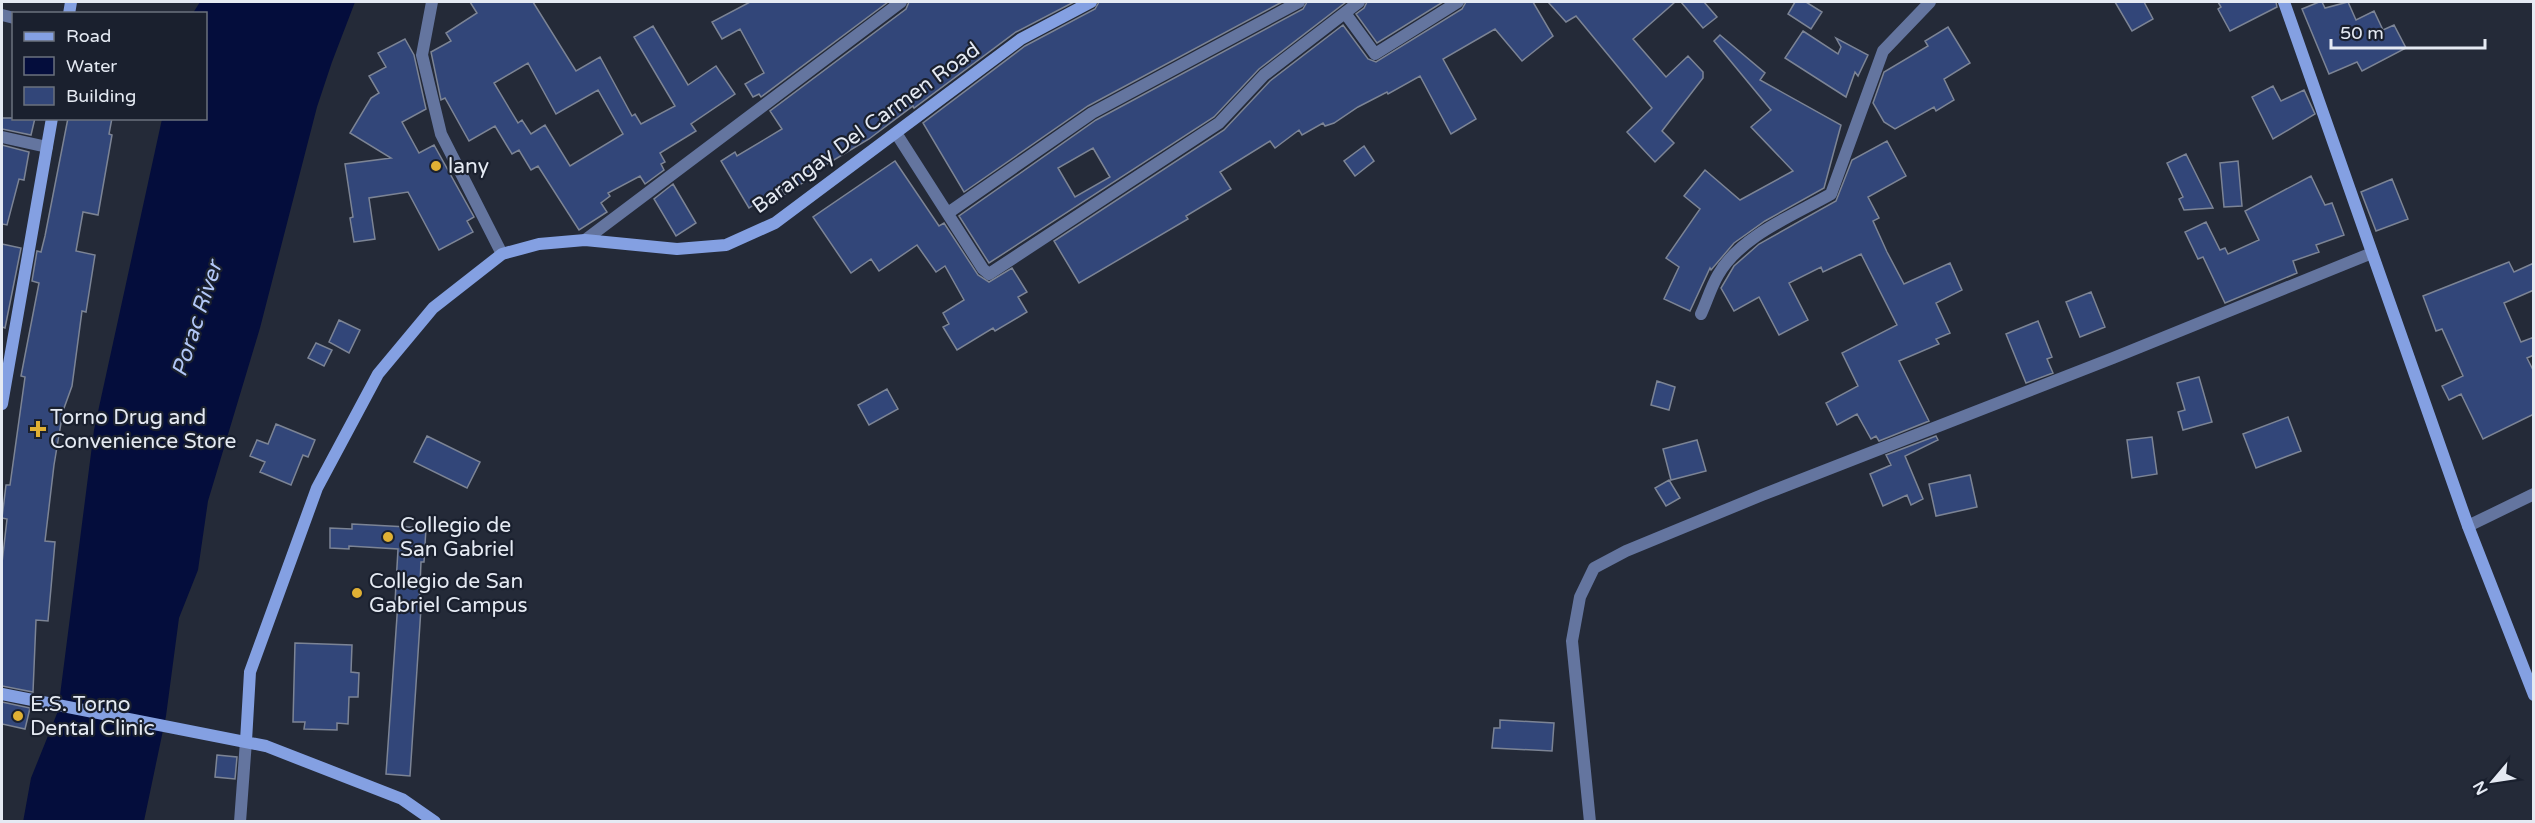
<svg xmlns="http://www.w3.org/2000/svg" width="2535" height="823" font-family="'Varela Round',sans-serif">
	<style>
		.water { fill: #040d3c }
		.building { fill: #324679; stroke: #7c8495; stroke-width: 1.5; fill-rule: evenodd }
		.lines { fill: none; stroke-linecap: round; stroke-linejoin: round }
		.street { stroke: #64759f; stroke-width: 12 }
		.secondary { stroke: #84a0e2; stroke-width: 12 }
		.poi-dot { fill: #e0b034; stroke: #1a202e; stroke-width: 2 }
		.labels { text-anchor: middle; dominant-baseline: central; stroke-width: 4.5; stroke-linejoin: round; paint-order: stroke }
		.street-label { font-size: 21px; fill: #e5eaf3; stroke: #1a202e }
		.poi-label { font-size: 21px; fill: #e5eaf3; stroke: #1a202e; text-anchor: start }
		.water-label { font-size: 22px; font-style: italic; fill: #b2c7f7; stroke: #1a202e }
	</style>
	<rect width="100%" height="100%" fill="#242a38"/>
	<!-- water -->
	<path class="water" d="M 200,2 L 355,2 L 332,62 L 317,107 L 260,328 L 208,501 L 198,570 L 179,618 L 166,716 L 144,821 L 23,822 L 31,778 L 58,711 L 94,430 L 162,119 L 206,118 L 206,14 L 193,13 Z"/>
	<!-- building -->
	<path class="building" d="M 470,2 L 533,2 L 576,71 L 600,57 L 632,116 L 635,114 L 641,124 L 675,106 L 634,37 L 653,26 L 688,85 L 716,66 L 735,94 L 691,124 L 696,131 L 660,153 L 665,162 L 661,164 L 664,170 L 645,184 L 640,176 L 608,193 L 610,196 L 601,203 L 607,212 L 579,230 L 538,166 L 531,170 L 519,150 L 512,154 L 495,126 L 469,141 L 445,98 L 441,100 L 431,52 L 451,41 L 446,33 L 477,13 ZM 528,63 L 556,114 L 598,90 L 623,134 L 570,166 L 545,125 L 531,134 L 522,120 L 518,123 L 494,83 Z
		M 750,2 L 888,2 L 761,97 L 759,94 L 753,97 L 745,84 L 764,73 L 740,29 L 722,39 L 712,22 Z
		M 909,2 L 1074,2 L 1016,32 L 914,108 L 913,106 L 869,139 L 802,179 L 804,182 L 785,194 L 781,188 L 749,208 L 721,161 L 735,152 L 737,156 L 782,129 L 770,111 L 906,9 Z
		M 1099,2 L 1282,2 L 1088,106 L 964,192 L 923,123 L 1025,46 L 1095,9 Z
		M 1307,2 L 1346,2 L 1259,69 L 1214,117 L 989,263 L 959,216 L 1096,120 L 1303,9 ZM 1093,148 L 1110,177 L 1075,197 L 1058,168 Z
		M 1367,2 L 1443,2 L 1377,43 L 1356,14 L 1364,8 Z
		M 1466,2 L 1533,2 L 1553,36 L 1522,61 L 1495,29 L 1443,59 L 1476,119 L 1451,134 L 1420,76 L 1388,94 L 1387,92 L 1358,107 L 1334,123 L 1325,126 L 1323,123 L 1302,135 L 1299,130 L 1275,148 L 1270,141 L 1220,172 L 1231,189 L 1186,216 L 1188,219 L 1079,283 L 1054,241 L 1224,130 L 1270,81 L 1343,25 L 1368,59 L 1376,62 L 1462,9 Z
		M 1548,2 L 1675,2 L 1633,39 L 1666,77 L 1688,56 L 1703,72 L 1703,78 L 1662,131 L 1674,143 L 1655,162 L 1627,132 L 1652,108 L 1576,16 L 1566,22 Z
		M 1681,2 L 1704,2 L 1717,17 L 1703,28 Z
		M 1795,2 L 1806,2 L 1822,12 L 1811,29 L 1788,14 Z
		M 2115,2 L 2144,2 L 2153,19 L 2132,31 Z
		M 2218,2 L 2276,2 L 2277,7 L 2230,31 L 2218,9 L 2221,7 Z
		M 2319,2 L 2322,2 L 2325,8 L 2348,2 L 2356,20 L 2374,11 L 2383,30 L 2394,25 L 2406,48 L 2362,71 L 2357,62 L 2329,74 L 2302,9 Z
		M 1948,27 L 1970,63 L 1944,79 L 1954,100 L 1936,111 L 1934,107 L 1895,129 L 1884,122 L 1873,103 L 1884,72 L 1928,46 L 1925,41 Z
		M 1803,31 L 1838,54 L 1841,47 L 1836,38 L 1868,55 L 1858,76 L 1855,72 L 1846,97 L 1785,58 Z
		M 1720,35 L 1765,73 L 1760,80 L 1841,125 L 1824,188 L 1765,221 L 1734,243 L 1711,270 L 1710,268 L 1690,311 L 1664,299 L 1679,267 L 1666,258 L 1700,209 L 1684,196 L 1705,170 L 1740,200 L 1793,171 L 1751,127 L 1771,110 L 1714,41 Z
		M 405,39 L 414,55 L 426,109 L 402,122 L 419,153 L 434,145 L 474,217 L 467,221 L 473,232 L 439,250 L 408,192 L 369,198 L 375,239 L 354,242 L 350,218 L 353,217 L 345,164 L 391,158 L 350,133 L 371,98 L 379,93 L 369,76 L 386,67 L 378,53 Z
		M 2273,86 L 2281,101 L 2304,90 L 2315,114 L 2273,139 L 2252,97 Z
		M 2,118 L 35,118 L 31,135 L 2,129 Z
		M 68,118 L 112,118 L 109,134 L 112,135 L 98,215 L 83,212 L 76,251 L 95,255 L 86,312 L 82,311 L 72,386 L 63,411 L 54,465 L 45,541 L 55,542 L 51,588 L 48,621 L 36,620 L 33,692 L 2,686 L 2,563 L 7,519 L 2,518 L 6,485 L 10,485 L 25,377 L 21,376 L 39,283 L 32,281 L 37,251 L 41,252 L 45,236 Z
		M 1887,141 L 1906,176 L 1868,197 L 1879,218 L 1873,221 L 1887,252 L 1904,284 L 1950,263 L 1962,290 L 1936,303 L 1950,333 L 1936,339 L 1939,344 L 1899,361 L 1929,421 L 1879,441 L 1876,436 L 1871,439 L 1857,414 L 1837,425 L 1826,403 L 1858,386 L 1842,353 L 1897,325 L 1861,254 L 1823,272 L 1821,267 L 1789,283 L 1808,320 L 1779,335 L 1759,297 L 1734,311 L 1721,288 L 1734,266 L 1759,244 L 1836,201 L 1852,160 Z
		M 2,145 L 29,152 L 24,180 L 19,179 L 7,225 L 2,224 Z
		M 1364,146 L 1374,161 L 1355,176 L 1344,161 Z
		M 2186,154 L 2213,208 L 2184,210 L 2179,199 L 2183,197 L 2167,163 Z
		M 895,161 L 939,226 L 944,223 L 978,275 L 989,282 L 1012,268 L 1027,292 L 1018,297 L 1027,312 L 995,331 L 993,328 L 957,350 L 943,327 L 949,324 L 943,313 L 964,300 L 945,266 L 936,272 L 917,245 L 879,271 L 871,259 L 851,273 L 813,217 Z
		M 2238,161 L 2242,206 L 2224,207 L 2220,163 Z
		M 2311,176 L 2325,205 L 2332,203 L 2344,235 L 2316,245 L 2319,252 L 2293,261 L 2297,273 L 2225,303 L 2203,257 L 2198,259 L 2185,232 L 2206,222 L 2220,250 L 2225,248 L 2228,254 L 2259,240 L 2245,211 Z
		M 2392,179 L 2408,219 L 2376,231 L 2361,192 Z
		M 673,184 L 696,223 L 676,236 L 654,199 Z
		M 2,244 L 21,248 L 5,328 L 2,327 Z
		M 2509,262 L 2514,272 L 2534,263 L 2534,290 L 2504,303 L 2521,342 L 2534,337 L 2534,355 L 2527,358 L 2534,372 L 2534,414 L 2483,439 L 2461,394 L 2449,400 L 2442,386 L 2463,376 L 2442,329 L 2436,331 L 2423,296 Z
		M 2091,292 L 2105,327 L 2080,337 L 2066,302 Z
		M 339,320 L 360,330 L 349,353 L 329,342 Z
		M 2038,321 L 2052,357 L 2047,359 L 2053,373 L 2026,383 L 2006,334 Z
		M 316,343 L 332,350 L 324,366 L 308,358 Z
		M 2199,377 L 2212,422 L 2183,430 L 2178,412 L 2185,410 L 2177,383 Z
		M 1657,381 L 1675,387 L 1669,410 L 1651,405 Z
		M 887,389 L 898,409 L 869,425 L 858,405 Z
		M 2288,417 L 2301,451 L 2256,468 L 2243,434 Z
		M 276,424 L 315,440 L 308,457 L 303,455 L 291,485 L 260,472 L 265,462 L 250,456 L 257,440 L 268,444 Z
		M 427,436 L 480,462 L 467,488 L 414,462 Z
		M 1936,436 L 1938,440 L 1905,456 L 1923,499 L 1911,505 L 1907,495 L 1883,506 L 1870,474 L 1891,465 L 1886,455 Z
		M 2152,437 L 2157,474 L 2132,478 L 2127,440 Z
		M 1697,440 L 1706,471 L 1671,480 L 1663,449 Z
		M 1970,475 L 1977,507 L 1936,516 L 1929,484 Z
		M 1669,480 L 1680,498 L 1666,506 L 1655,488 Z
		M 352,524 L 426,528 L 424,562 L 421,562 L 419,608 L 421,608 L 410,776 L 386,774 L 398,602 L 395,602 L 398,549 L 349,546 L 349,549 L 330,548 L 330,528 L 352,529 Z
		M 295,643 L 352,645 L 351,672 L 359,673 L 358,697 L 349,697 L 348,724 L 337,723 L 337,730 L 304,729 L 305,722 L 293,722 Z
		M 2,702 L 30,708 L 25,729 L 2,724 Z
		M 1500,720 L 1554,723 L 1552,751 L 1492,748 L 1494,728 L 1500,728 Z
		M 217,755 L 237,757 L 235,779 L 215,777 Z"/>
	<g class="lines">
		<!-- street -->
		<path class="street" d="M 432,2 L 422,55 L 441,134 L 502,254
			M 1345,13 L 1375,54 L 1458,2
			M 2,15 L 14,18
			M 896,133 L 983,269 L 989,274 L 1219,123 L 1264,75 L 1359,2
			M 2,137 L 47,147
			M 948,213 L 1092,113 L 1299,2
			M 585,240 L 901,2
			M 1701,314 C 1707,301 1711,287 1718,275 C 1740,236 1794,215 1831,194 L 1883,51 L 1930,2
			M 2468,526 L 2534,494
			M 240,822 L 246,741
			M 1590,822 L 1572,641 L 1580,597 L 1594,568 L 1626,551 L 1762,495 L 2113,358 L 2372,253"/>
		<!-- secondary -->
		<path class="secondary" d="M 2284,2 L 2468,526 L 2534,695
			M 69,14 L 71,2
			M 2,404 L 52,118
			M 2,694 L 266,746 L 402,799 L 435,822
			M 246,741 L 250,672 L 317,488 L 378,374 L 433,308 L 502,254 L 539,244 L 585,240 L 677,249 L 726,245 L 775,223 L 1021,39 L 1091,2"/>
	</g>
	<!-- markers -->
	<g class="poi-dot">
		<circle cx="436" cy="166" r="6"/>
		<path d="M35 420h6v6h6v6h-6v6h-6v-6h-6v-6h6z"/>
		<circle cx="388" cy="537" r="6"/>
		<circle cx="357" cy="593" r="6"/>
		<circle cx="18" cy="716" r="6"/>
	</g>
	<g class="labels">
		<!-- street labels -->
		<g class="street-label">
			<text transform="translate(866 128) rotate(-36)">Barangay Del Carmen Road</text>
		</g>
		<!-- poi labels -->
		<g class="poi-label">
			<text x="448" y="166">lany</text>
			<text x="50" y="417">Torno Drug and<tspan x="50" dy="24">Convenience Store</tspan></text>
			<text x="400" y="525">Collegio de<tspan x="400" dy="24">San Gabriel</tspan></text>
			<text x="369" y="581">Collegio de San<tspan x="369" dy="24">Gabriel Campus</tspan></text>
			<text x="30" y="704">E.S. Torno<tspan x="30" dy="24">Dental Clinic</tspan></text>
		</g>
		<!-- water labels -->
		<g class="water-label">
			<text transform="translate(197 319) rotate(-72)">Porac River</text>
		</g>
	</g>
	<!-- border -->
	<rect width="2535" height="823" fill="none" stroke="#e5eaf3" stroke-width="6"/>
	<!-- legend -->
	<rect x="12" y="12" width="195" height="108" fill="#1a202e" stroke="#6b717d" stroke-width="1.5"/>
	<rect x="24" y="32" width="30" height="9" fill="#84a0e2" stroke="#6b717d" stroke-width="1.5"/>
	<text x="66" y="42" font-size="18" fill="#e5eaf3">Road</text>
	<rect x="24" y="57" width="30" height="18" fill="#040d3c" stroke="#6b717d" stroke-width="1.5"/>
	<text x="66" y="72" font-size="18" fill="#e5eaf3">Water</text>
	<rect x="24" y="87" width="30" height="18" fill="#324679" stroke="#6b717d" stroke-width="1.5"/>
	<text x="66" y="102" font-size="18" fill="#e5eaf3">Building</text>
	<!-- north arrow -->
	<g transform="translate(2493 781) rotate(241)" stroke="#1a202e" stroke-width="4.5" paint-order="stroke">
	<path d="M0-4.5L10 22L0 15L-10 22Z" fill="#e5eaf3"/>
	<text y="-9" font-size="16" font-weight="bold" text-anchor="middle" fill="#e5eaf3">N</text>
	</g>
	<!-- scale -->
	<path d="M2331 39v9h154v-9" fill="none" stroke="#e5eaf3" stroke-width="3"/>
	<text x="2340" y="39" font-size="18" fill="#e5eaf3" stroke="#1a202e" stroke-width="4.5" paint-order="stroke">50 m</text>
</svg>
